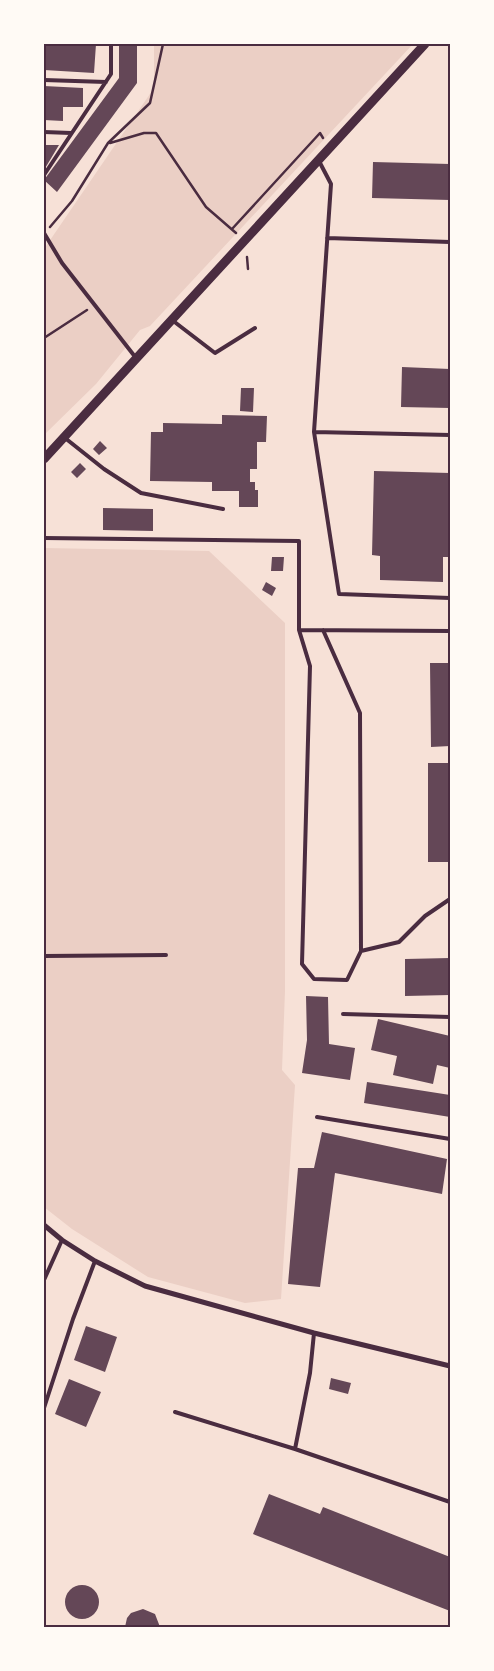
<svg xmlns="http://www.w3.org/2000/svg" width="494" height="1671" font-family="'DejaVu Sans',sans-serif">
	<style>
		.green { fill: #ebcfc5 }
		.building { fill: #644757 }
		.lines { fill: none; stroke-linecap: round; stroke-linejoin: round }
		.path { stroke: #4a2c40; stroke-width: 2.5 }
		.service { stroke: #4a2c40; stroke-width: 4 }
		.minor { stroke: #4a2c40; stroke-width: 5 }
		.tertiary { stroke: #4a2c40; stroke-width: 9 }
		.neatline { fill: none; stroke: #4a2c40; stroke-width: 2 }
	</style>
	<rect width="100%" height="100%" fill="#f7e1d7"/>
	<!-- green -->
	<path class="green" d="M 154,44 L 413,44 L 150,326 L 140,330 L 96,384 L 44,435 L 44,249 L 154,88 Z
		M 44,548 L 209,551 L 285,623 L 285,991 L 282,1070 L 295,1085 L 281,1299 L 245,1303 L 148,1277 L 72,1229 L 44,1207 Z"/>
	<!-- building -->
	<path class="building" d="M 44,44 L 96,44 L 94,73 L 44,70 Z
		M 119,44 L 137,44 L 137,83 L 57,192 L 44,180 L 119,78 Z
		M 44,86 L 83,88 L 83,107 L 63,107 L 63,121 L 44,120 Z
		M 44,145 L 59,145 L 44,170 Z
		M 373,162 L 450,164 L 450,200 L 372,198 Z
		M 402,367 L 450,369 L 450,408 L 401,407 Z
		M 241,388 L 254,388 L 253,412 L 240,411 Z
		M 222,415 L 267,416 L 266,442 L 257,442 L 257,469 L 250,469 L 250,482 L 255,482 L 255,490 L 258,490 L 258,507 L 239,507 L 239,491 L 212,491 L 212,482 L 150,481 L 151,432 L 163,432 L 163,423 L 222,424 Z
		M 100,441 L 107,448 L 99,455 L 93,449 Z
		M 80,463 L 86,469 L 77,478 L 71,472 Z
		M 374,471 L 450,473 L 450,557 L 443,557 L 443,582 L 380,580 L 380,556 L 372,555 Z
		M 103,508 L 153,509 L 153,531 L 103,530 Z
		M 272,557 L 284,557 L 283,571 L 271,571 Z
		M 266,582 L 276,588 L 272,596 L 262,590 Z
		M 430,663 L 450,663 L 450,746 L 431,747 Z
		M 428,763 L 450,763 L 450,862 L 428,862 Z
		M 450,958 L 450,995 L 405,996 L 405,959 Z
		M 306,996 L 328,997 L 329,1044 L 355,1048 L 350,1080 L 302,1073 L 307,1040 Z
		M 378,1019 L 450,1036 L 450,1068 L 437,1065 L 433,1084 L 393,1075 L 397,1056 L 371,1050 Z
		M 367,1082 L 450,1095 L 450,1117 L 364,1103 Z
		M 322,1132 L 447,1159 L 442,1194 L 335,1173 L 320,1287 L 288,1284 L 298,1168 L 314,1168 Z
		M 86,1326 L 117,1337 L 105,1372 L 74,1360 Z
		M 331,1378 L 351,1383 L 348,1394 L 329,1389 Z
		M 69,1379 L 101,1392 L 86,1427 L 55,1414 Z
		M 269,1494 L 320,1514 L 323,1507 L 450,1557 L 450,1611 L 253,1534 Z
		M65 1602a17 17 0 1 1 34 0a17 17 0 1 1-34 0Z
		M 143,1609 L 155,1614 L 160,1627 L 125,1627 L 127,1618 L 131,1613 Z"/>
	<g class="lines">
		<!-- path -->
		<path class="path" d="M 110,143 L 144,133 L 156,133 L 206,207 L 236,233
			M 50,227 L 72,201 L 108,143 L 150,103 L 163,44
			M 232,229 L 320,133 L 323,138
			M 247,257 L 248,269
			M 44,338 L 87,310"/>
		<!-- service -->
		<path class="service" d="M 44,80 L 106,82
			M 44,132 L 71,133
			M 319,161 L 331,184 L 314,432 L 339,594 L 450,598
			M 44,175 L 111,74 L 111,44
			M 44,233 L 62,263 L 136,358
			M 327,238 L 450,242
			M 172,320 L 215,353 L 255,328
			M 314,432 L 450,435
			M 65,438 L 104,469 L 141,493 L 223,509
			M 44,538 L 299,541 L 299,630 L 310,666 L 302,964 L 314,979 L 347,980 L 361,951 L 399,942 L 425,916 L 450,899
			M 299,630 L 450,631
			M 323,630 L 360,713 L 361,951
			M 44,956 L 166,955
			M 343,1014 L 450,1017
			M 317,1117 L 450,1139
			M 44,1280 L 62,1240
			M 314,1333 L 310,1373 L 295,1449 L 450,1502
			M 44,1408 L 73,1319 L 95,1261
			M 175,1412 L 295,1449
			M 44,1510 L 44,1512"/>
		<!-- minor -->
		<path class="minor" d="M 44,1225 L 62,1240 L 95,1261 L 145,1286 L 314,1333 L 450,1366"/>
		<!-- tertiary -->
		<path class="tertiary" d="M 44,459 L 425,44"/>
	</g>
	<!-- border -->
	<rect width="494" height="1671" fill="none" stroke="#fffaf5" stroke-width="90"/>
	<rect x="45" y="45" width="404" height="1581" class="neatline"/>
</svg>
